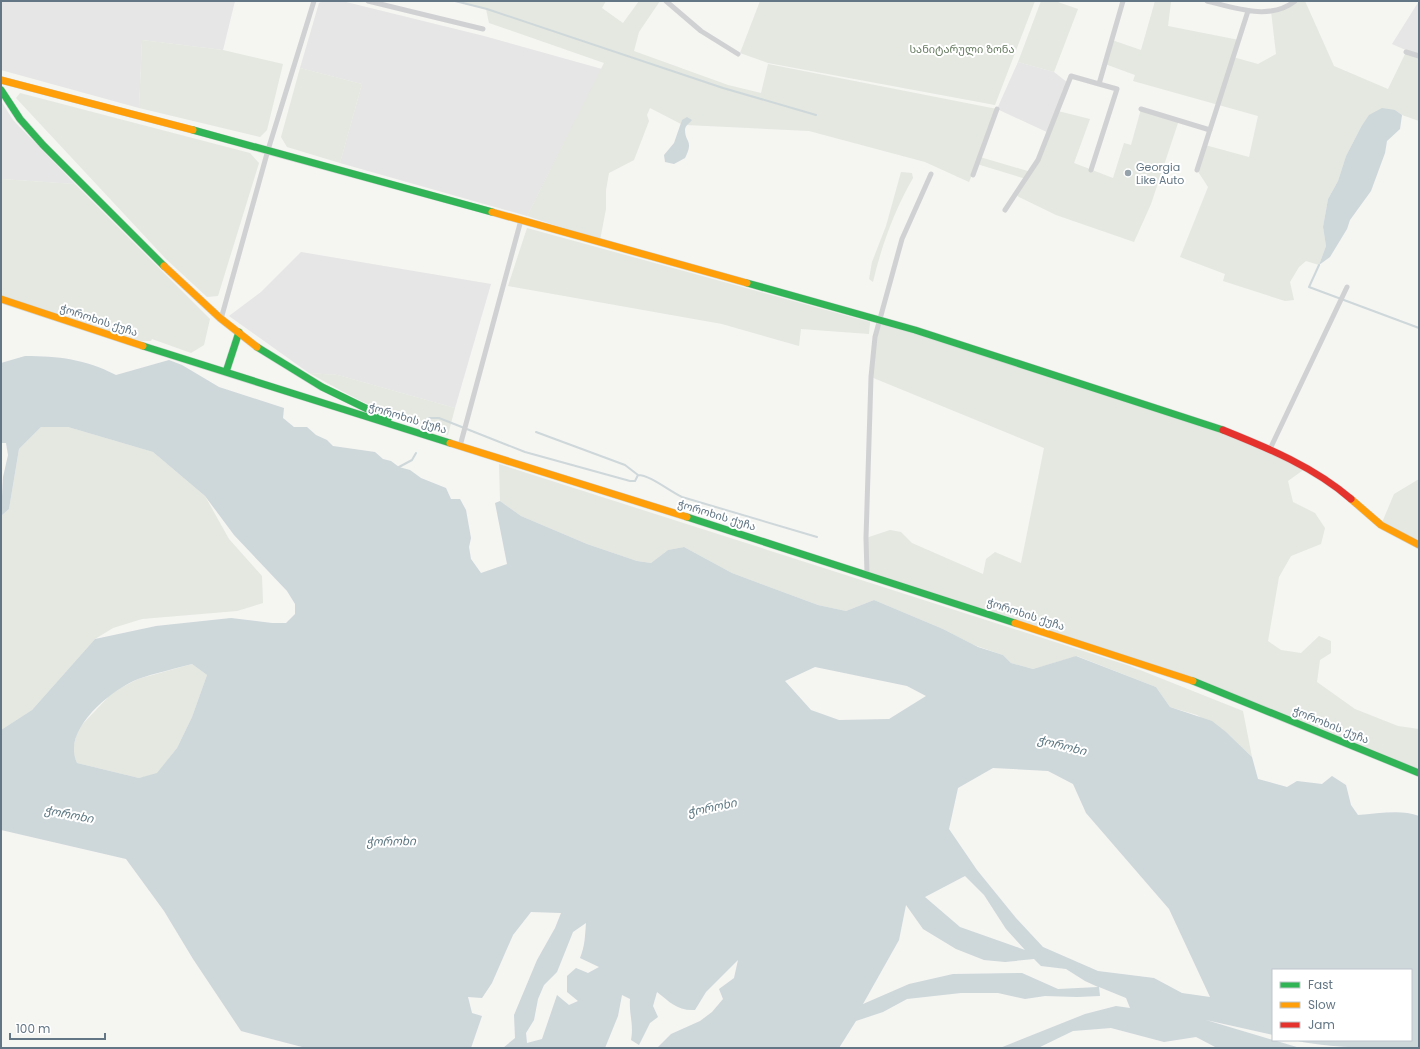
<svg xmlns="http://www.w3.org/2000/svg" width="1420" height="1049" font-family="Poppins,'Noto Sans Georgian',sans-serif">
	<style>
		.built { fill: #e5e6e5 }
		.green { fill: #e4e8e0 }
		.water { fill: #ced7da; fill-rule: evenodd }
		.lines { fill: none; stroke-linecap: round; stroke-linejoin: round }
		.stream { stroke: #ced7da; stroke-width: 2 }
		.fast-casing { stroke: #d0d2d2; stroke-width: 8 }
		.slow-casing { stroke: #d0d2d2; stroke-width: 8 }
		.jam-casing { stroke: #d0d2d2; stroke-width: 8 }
		.street { stroke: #d0d1d2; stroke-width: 5 }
		.fast { stroke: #30b455; stroke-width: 7 }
		.slow { stroke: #ff9f0a; stroke-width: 7 }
		.jam { stroke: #e5322d; stroke-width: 7 }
		.poi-dot { fill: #95a2ab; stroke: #fff; stroke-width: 1.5 }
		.labels { text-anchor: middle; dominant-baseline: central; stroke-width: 4; stroke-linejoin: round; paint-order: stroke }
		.park-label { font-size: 11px; fill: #677c61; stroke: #fff }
		.poi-label { font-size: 11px; fill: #627685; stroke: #fff; text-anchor: start }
		.street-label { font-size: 11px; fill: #627685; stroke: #fff }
		.water-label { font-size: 12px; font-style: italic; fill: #5e7883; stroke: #fff }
	</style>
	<rect width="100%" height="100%" fill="#f5f5f2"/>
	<!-- built -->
	<path class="built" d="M 1,1 L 235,1 L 223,50 L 142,40 L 139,108 L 1,70 Z
		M 323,1 L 342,1 L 484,36 L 602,69 L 527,216 L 340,163 L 362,84 L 300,68 L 319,3 Z
		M 1419,1 L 1419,52 L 1417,55 L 1392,44 Z
		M 1018,62 L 1054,72 L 1068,83 L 1049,133 L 997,109 Z
		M 1,101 L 13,120 L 75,184 L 1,179 Z
		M 301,252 L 491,284 L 455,408 L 338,375 L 309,373 L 229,316 L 261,292 Z"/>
	<!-- green -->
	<path class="green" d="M 455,1 L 606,1 L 602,8 L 623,23 L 639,1 L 660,1 L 639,32 L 634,51 L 728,85 L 761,93 L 768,64 L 997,109 L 980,157 L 1031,172 L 1058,111 L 1090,119 L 1074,163 L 1113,178 L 1124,143 L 1131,145 L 1141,109 L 1179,120 L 1151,204 L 1134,242 L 1056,215 L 1019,197 L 1016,195 L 1026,179 L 977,164 L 969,182 L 925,162 L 809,131 L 686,125 L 682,120 L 681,124 L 650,108 L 647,115 L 649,121 L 634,160 L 609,173 L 606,190 L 606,209 L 600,240 L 527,216 L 604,63 L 489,23 L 486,9 Z
		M 760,1 L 1035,1 L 995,105 L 768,63 L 740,53 Z
		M 1041,1 L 1055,1 L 1078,9 L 1054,72 L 1018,62 Z
		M 1155,1 L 1171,2 L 1168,26 L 1239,40 L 1233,57 L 1258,64 L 1276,54 L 1271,11 L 1295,1 L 1305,1 L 1334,66 L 1388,89 L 1406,52 L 1417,55 L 1419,52 L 1419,121 L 1402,115 L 1395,110 L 1361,127 L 1346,156 L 1338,181 L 1328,199 L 1323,227 L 1326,246 L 1319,265 L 1306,261 L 1299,267 L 1290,282 L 1294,300 L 1285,301 L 1223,281 L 1225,274 L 1180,257 L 1208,187 L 1197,170 L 1205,145 L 1249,157 L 1258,116 L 1133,81 L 1135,75 L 1105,64 L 1112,40 L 1141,50 Z
		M 142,40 L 223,50 L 283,64 L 267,130 L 260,137 L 139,108 Z
		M 300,68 L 362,84 L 340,163 L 287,147 L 281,137 Z
		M 20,93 L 250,153 L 259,163 L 218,296 L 207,297 L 166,259 L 16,98 Z
		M 901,172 L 912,173 L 913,178 C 895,209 881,247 873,282 L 869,279 L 872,262 L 886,226 Z
		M 1,179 L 75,184 L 210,319 L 204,345 L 191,353 L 152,339 L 151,341 L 141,341 L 1,297 Z
		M 527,228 L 870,322 L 869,334 L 801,329 L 799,346 L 722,324 L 508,286 Z
		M 879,321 L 1212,425 L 1306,468 L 1288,481 L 1293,502 L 1315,513 L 1325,528 L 1321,544 L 1291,556 L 1279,577 L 1268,641 L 1281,650 L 1301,653 L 1319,636 L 1331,641 L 1331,653 L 1320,660 L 1317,682 L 1355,709 L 1398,726 L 1419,729 L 1419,773 L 1254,705 L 867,574 L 866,538 L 890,530 L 901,532 L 912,543 L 983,574 L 986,559 L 995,552 L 1021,563 L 1044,448 L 871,377 Z
		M 309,373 L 338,375 L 455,408 L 448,435 C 399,422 354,398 309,373 Z
		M 41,427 L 68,427 L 153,452 L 205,496 L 229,539 L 262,576 L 263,603 L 237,611 L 142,619 L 113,628 L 95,639 L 32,710 L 1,730 L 1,516 L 9,509 L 19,449 Z
		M 499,464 L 1130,666 L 1243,711 L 1252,757 L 1229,735 L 1197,715 L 1170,707 L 1156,687 L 1077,656 L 1033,669 L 1011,663 L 1003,655 L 974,645 L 943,629 L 874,600 L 846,611 L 818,605 L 732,573 L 684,547 L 668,550 L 651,563 L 637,561 L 587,544 L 521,516 L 500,501 Z
		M 1419,479 L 1419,545 L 1381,525 L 1394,494 Z
		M 192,664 L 207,675 L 192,717 L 177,748 L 157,774 L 139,778 L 77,763 L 72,753 L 78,729 L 113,692 L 138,679 Z"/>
	<!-- water -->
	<path class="water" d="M 1382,108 L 1395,110 L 1402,115 L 1400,129 L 1387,141 L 1385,153 L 1371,191 L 1350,220 L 1347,229 L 1330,257 L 1319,265 L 1326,246 L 1323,227 L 1328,199 L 1338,181 L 1346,156 L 1361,127 L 1369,115 Z
		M 687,117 L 692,120 C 690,123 685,125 685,130 C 685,143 694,140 685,158 L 674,164 L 665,162 L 664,155 L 674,143 L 682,120 Z
		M 25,356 C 58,356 85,359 116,375 L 169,360 L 182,365 L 219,387 L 284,408 L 283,418 L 294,427 L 307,427 L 316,435 L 327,440 L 333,446 L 375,452 L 383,459 L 391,461 L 399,467 L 410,470 L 421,478 L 446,488 L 451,499 L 460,499 L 466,510 L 471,538 L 469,547 L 471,559 L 481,573 L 507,564 L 495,503 L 500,501 L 521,516 L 587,544 L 637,561 L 651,563 L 668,550 L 684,547 L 732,573 L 818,605 L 846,611 L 874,600 L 943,629 L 978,647 L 1003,655 L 1011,663 L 1033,669 L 1076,656 L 1156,687 L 1170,707 L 1212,721 L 1226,732 L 1252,757 L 1258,779 L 1287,787 L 1297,781 L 1322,784 L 1332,776 L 1346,785 L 1351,805 L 1358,815 C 1378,814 1400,809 1419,816 L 1419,1048 C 1380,1048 1331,1049 1293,1040 L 1411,1040 L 1411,970 L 1273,970 L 1273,1035 L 1206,1020 L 1300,1048 L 1217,1048 L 1196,1037 L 1164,1042 L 1111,1028 L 1073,1031 L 1038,1048 L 1000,1048 L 1085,1014 L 1116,1006 L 1130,1008 L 1126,998 L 1099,987 L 1100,996 L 1077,997 L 1045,996 L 1025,999 L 998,993 L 961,993 L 907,999 L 883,1012 L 856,1021 L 839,1048 L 657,1048 L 671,1034 L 700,1021 L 712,1012 L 723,999 L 719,989 L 734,978 L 738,960 L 706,992 L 695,1010 C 677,1011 670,1002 657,992 L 653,1006 L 658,1017 L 650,1023 L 639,1045 L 631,1040 C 634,1024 629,1016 630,999 L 622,995 L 618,1016 L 605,1048 L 503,1048 L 515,1038 L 514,1015 L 537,960 L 555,928 L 561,913 L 531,912 L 513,935 L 492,983 L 482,998 L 468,997 L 472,1013 L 482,1016 L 471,1048 L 306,1048 L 241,1031 L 193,959 L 164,911 L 126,859 L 1,830 L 1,730 L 32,710 L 95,639 L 156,626 L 231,618 L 272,623 L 286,623 L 295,614 L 295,604 L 287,591 L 234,535 L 205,496 L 153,452 L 68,427 L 41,427 L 19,449 L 9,509 L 1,516 L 3,477 L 8,455 L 6,443 L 1,443 L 1,363 ZM 192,664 L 207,675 L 192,717 L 177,748 L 157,773 L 139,778 L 77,763 C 61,730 111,690 138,679 C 155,673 174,669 192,664 ZM 815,667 L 907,686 L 926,696 L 889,719 L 839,720 L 811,710 L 785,681 ZM 993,768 L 1048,771 L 1073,784 L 1086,813 L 1169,909 L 1210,997 L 1182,993 L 1154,978 L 1098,971 L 1043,947 L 1016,918 L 977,870 L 949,829 L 958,788 ZM 965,876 L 984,895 L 1006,929 L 1025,950 L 960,927 L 925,897 ZM 906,905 L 923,929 L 956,949 L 984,960 L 1005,962 L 1034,959 L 1041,966 L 1066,969 L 1085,981 L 1098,987 L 1058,989 L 1022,973 L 953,974 L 909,984 L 863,1004 L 899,940 ZM 586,923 C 585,936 585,946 580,958 L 599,967 L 588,973 L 576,968 L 567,976 L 567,992 L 578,1001 L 569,1005 L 557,995 L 542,1039 L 527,1043 L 526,1033 L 534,1020 L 538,999 L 544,985 L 557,972 L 573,932 Z"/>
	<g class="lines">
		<!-- stream -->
		<path class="stream" d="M 455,1 L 487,9 L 723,88 L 816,115
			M 1319,265 L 1309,287 L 1419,328
			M 424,422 L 428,418 L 439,418 L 525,452 L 630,481 L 635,481 L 638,475 L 625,465 L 536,432
			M 399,467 L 412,460 L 416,453
			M 638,475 C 650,475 669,491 682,497 L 817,537"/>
		<defs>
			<path id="fast" d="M 1,90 L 20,119 L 43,145 L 164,266
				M 193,130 L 492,212
				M 747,283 L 915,330 L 1223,430
				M 143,346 L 450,443
				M 257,347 L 322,387 L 388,419
				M 226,372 L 239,332
				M 687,517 L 1015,623
				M 1193,681 L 1419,773"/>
			<path id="slow" d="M 1,80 L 193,130
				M 492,212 L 747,283
				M 164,266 L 220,318 L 257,347
				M 1,299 L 143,346
				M 450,443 L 687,517
				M 1351,499 L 1381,525 L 1419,545
				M 1015,623 L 1193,681"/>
			<path id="jam" d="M 1223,430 C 1268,448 1314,467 1351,499"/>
		</defs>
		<!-- fast casing -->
		<use href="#fast" class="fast-casing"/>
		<!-- slow casing -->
		<use href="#slow" class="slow-casing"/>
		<!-- jam casing -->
		<use href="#jam" class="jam-casing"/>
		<!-- street -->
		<path class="street" d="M 368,1 L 483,29
			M 666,1 L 701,31 L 738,54
			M 1207,1 C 1235,8 1270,21 1295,1
			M 1406,52 L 1419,56
			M 1141,109 L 1210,130
			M 1091,170 L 1117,89 L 1099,84 L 1123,1
			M 1197,170 L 1248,11
			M 973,175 L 997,109
			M 1005,210 L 1038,160 L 1071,76 L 1099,84
			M 221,319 L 268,150 L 314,1
			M 460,446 L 521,220
			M 1270,449 L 1347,287
			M 867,574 L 866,538 L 871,377 L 875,337 L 902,239 L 931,174"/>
		<!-- fast -->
		<use href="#fast" class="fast"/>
		<!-- slow -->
		<use href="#slow" class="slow"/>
		<!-- jam -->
		<use href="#jam" class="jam"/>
	</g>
	<!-- markers -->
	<circle class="poi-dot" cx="1128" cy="173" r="4"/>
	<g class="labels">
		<!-- park labels -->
		<g class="park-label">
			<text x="962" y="49">სანიტარული ზონა</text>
		</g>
		<!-- poi labels -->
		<g class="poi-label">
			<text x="1136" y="167">Georgia<tspan x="1136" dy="13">Like Auto</tspan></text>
		</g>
		<!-- street labels -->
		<g class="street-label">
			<text transform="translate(99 320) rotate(18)">ჭოროხის ქუჩა</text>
			<text transform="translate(408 418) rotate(17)">ჭოროხის ქუჩა</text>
			<text transform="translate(717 515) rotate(17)">ჭოროხის ქუჩა</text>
			<text transform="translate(1026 614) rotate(18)">ჭოროხის ქუჩა</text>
			<text transform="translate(1331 725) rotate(22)">ჭოროხის ქუჩა</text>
		</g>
		<!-- water labels -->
		<g class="water-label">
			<text transform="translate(1062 745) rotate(14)">ჭოროხი</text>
			<text transform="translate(712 807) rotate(-12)">ჭოროხი</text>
			<text transform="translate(69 814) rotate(11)">ჭოროხი</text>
			<text transform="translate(391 841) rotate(-1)">ჭოროხი</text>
		</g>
	</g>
	<!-- border -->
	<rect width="1420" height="1049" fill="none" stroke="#627685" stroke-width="4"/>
	<!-- legend -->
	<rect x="1272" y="969" width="140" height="72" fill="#ffffff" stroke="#c0c8ce"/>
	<rect x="1280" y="982" width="20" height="6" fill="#30b455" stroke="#c0c8ce"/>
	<text x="1308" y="989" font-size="12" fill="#627685">Fast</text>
	<rect x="1280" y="1002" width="20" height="6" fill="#ff9f0a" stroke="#c0c8ce"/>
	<text x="1308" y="1009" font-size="12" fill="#627685">Slow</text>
	<rect x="1280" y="1022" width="20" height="6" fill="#e5322d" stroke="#c0c8ce"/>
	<text x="1308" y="1029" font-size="12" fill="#627685">Jam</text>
	<!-- scale -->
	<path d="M10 1033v6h95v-6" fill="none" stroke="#627685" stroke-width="2"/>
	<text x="16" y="1033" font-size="12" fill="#627685" stroke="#ffffff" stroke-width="3" paint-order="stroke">100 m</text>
</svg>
